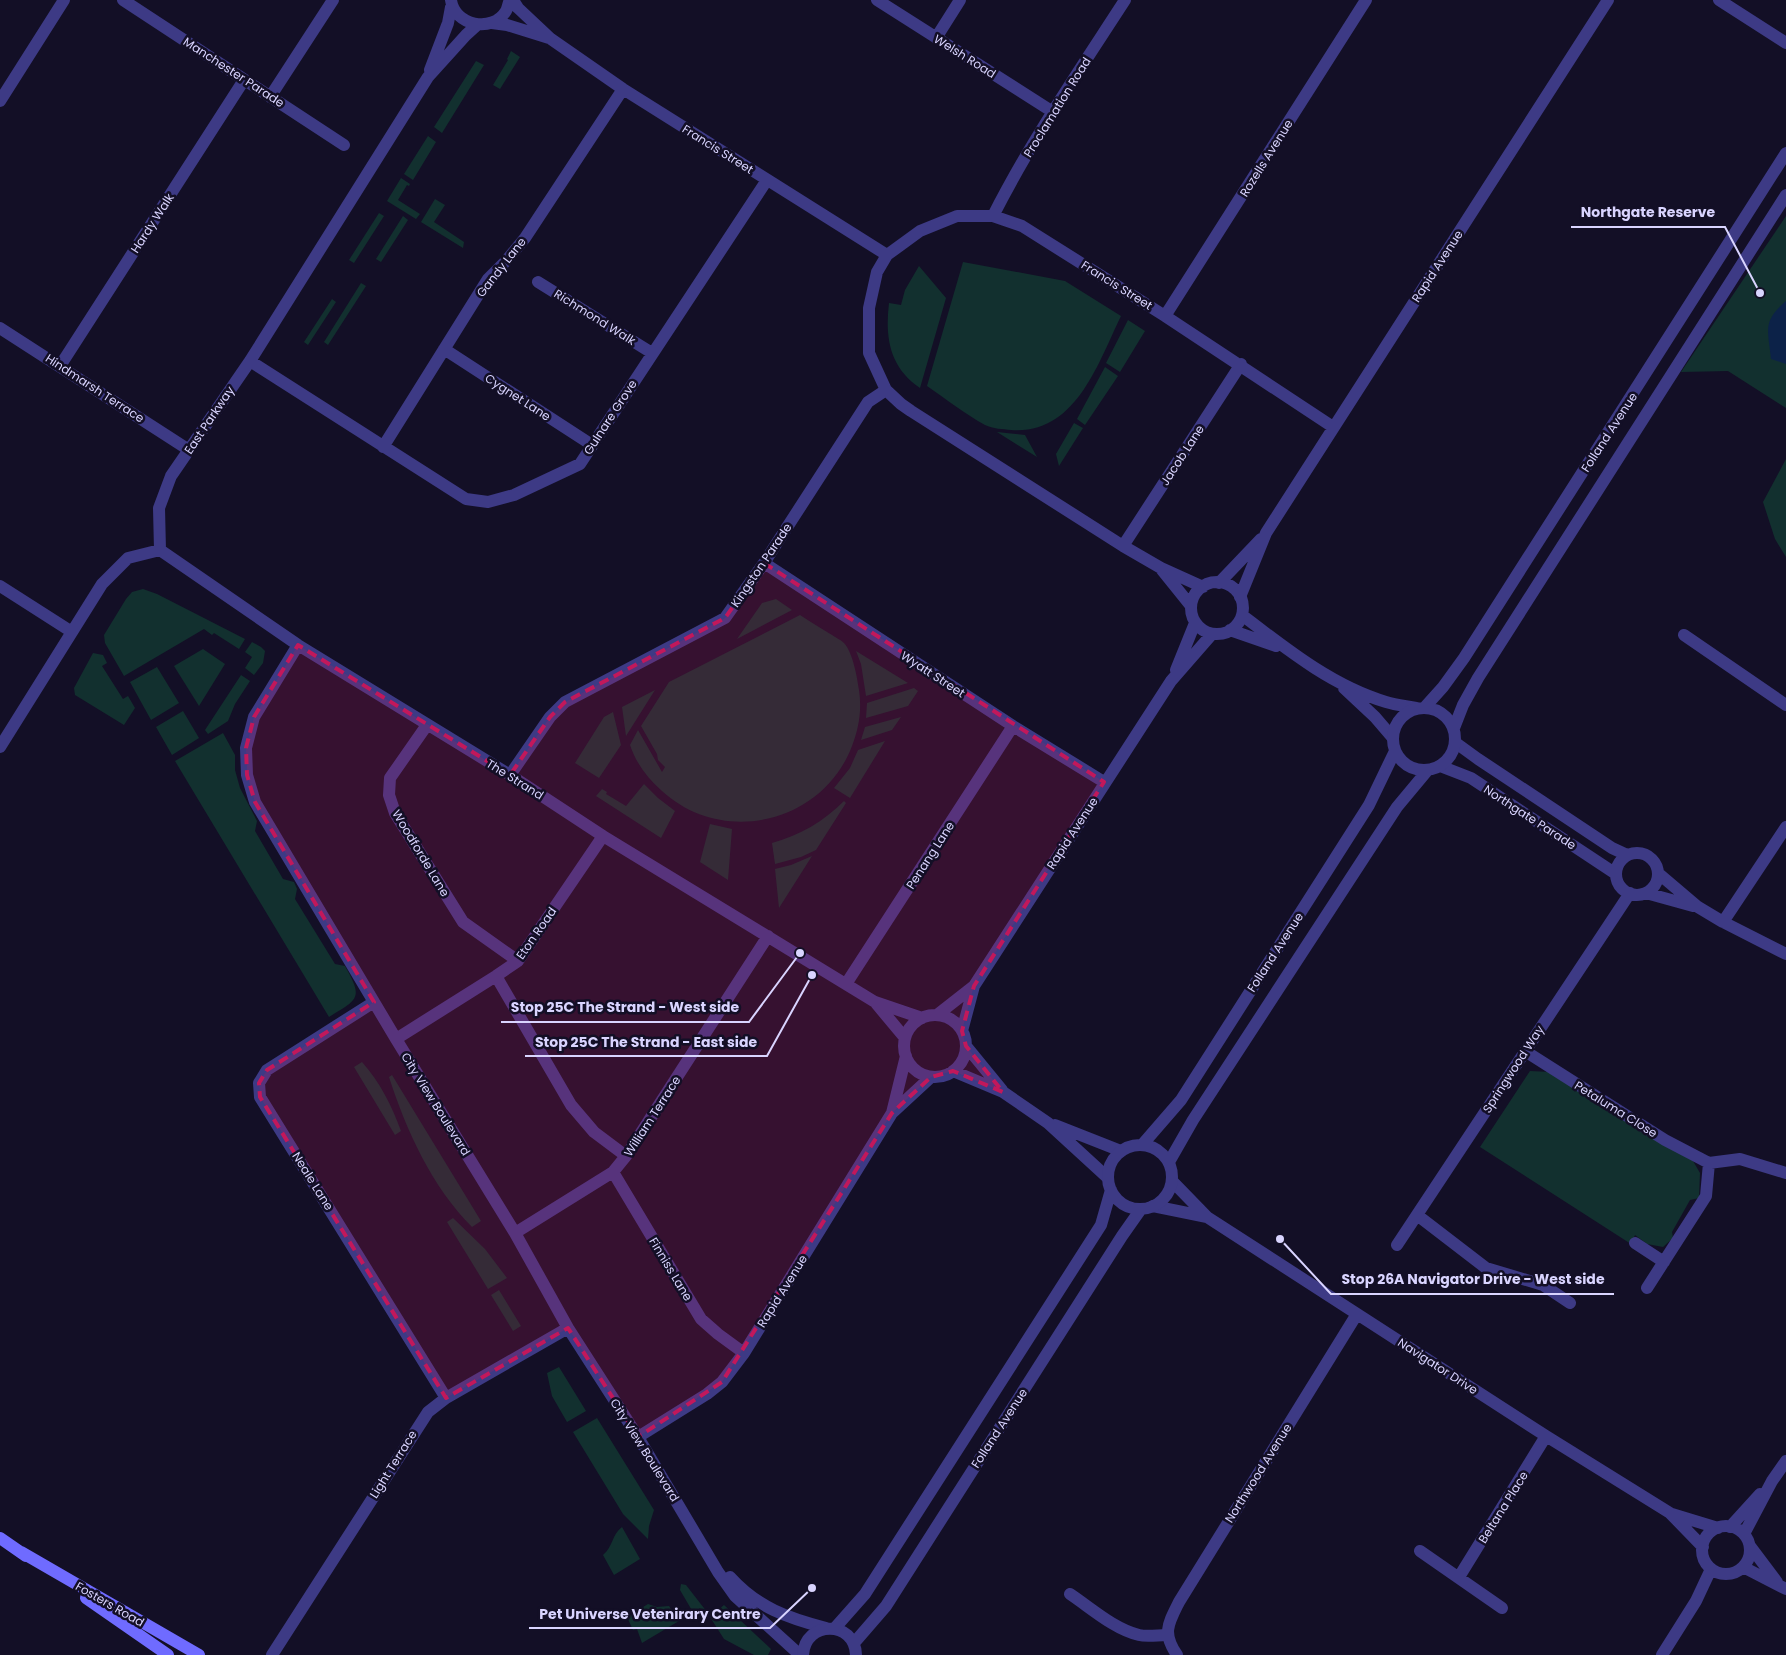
<svg xmlns="http://www.w3.org/2000/svg" width="1786" height="1655" font-family="Poppins,sans-serif">
	<style>
		.green { fill: #12302f }
		.water { fill: #0c2248 }
		.lines { fill: none; stroke-linecap: round; stroke-linejoin: round }
		.minor { stroke: #3d3a85; stroke-width: 12 }
		.tertiary { stroke: #3d3a85; stroke-width: 12 }
		.secondary { stroke: #6f6bff; stroke-width: 12 }
		.marked { fill: #c2185b; fill-opacity: 0.2; stroke: #c2185b; stroke-width: 4; stroke-dasharray: 10 6; stroke-linejoin: round }
		.labels { text-anchor: middle; dominant-baseline: central; stroke-width: 5; stroke-linejoin: round; paint-order: stroke }
		.street-label { font-size: 12px; fill: #d9d4ff; stroke: #130f26 }
		.leader { fill: none; stroke: #d9d4ff; stroke-width: 2 }
		.callout-dot { fill: #d9d4ff; stroke: #130f26; stroke-width: 2 }
		.callout-label { font-size: 14px; text-anchor: middle; font-weight: bold; fill: #d9d4ff; stroke: #130f26; stroke-width: 5; stroke-linejoin: round; paint-order: stroke }
	</style>
	<rect width="100%" height="100%" fill="#130f26"/>
	<!-- green -->
	<path class="green" d="M 511,51 L 520,57 L 500,89 L 493,85 L 508,60 L 507,59 Z
		M 476,61 L 484,65 L 442,133 L 434,127 Z
		M 428,136 L 436,142 L 413,180 L 404,174 Z
		M 401,178 L 410,184 L 409,186 L 407,185 L 398,200 L 420,214 L 416,219 L 387,201 Z
		M 435,199 L 445,205 L 434,222 L 464,242 L 463,248 L 421,222 Z
		M 379,213 L 384,216 L 354,263 L 349,260 Z
		M 403,216 L 408,220 L 381,262 L 376,259 Z
		M 1786,216 L 1786,408 L 1728,371 L 1681,372 Z
		M 963,262 L 1065,281 L 1121,316 C 1098,363 1076,435 1011,430 C 1003,429 993,429 985,425 C 965,414 946,399 927,386 Z
		M 919,266 L 946,298 L 920,388 C 889,367 885,337 889,303 L 901,305 L 905,290 Z
		M 361,283 L 366,286 L 328,345 L 324,342 Z
		M 332,299 L 336,302 L 308,345 L 304,342 Z
		M 1128,320 L 1145,331 L 1120,372 L 1106,363 Z
		M 1105,367 L 1118,376 L 1085,425 L 1077,419 Z
		M 1074,423 L 1083,428 L 1059,466 L 1056,454 Z
		M 997,432 L 1025,435 L 1037,457 Z
		M 1786,459 L 1786,557 L 1775,539 L 1763,502 Z
		M 143,589 L 157,594 L 245,639 L 239,649 L 214,633 L 212,635 L 204,629 L 124,676 L 105,643 L 104,635 L 126,599 L 132,592 Z
		M 776,599 L 792,610 L 737,639 L 762,603 Z
		M 800,615 C 810,622 821,628 832,635 C 835,637 841,640 844,643 C 853,653 857,677 859,690 C 862,709 859,728 852,746 C 823,823 723,847 662,791 C 647,778 636,763 630,745 L 638,730 L 662,772 L 665,767 L 658,760 L 657,754 L 641,726 L 669,682 Z
		M 252,642 L 261,647 L 265,651 L 263,663 L 254,675 L 245,668 L 252,657 L 245,652 Z
		M 203,649 L 225,664 L 199,706 L 174,666 Z
		M 856,651 L 908,683 L 866,696 L 861,664 Z
		M 93,653 L 103,655 L 107,663 L 102,666 L 123,699 L 128,696 L 135,708 L 124,725 L 75,695 L 74,688 Z
		M 157,667 L 179,703 L 151,720 L 130,682 Z
		M 241,675 L 250,681 L 235,704 L 228,721 L 208,734 L 205,730 Z
		M 914,688 L 918,691 L 908,706 L 866,718 L 867,703 Z
		M 655,690 L 626,736 L 622,707 Z
		M 183,711 L 199,738 L 172,755 L 156,727 Z
		M 613,712 L 621,745 L 599,778 L 575,763 L 604,717 Z
		M 901,717 L 892,730 L 861,740 L 865,727 Z
		M 223,733 L 235,755 L 235,770 L 240,788 L 257,821 L 255,831 L 283,879 L 294,882 L 297,889 L 295,899 L 335,964 L 345,966 C 363,998 359,999 329,1017 L 175,761 Z
		M 885,741 L 850,798 L 834,788 L 850,768 L 858,750 Z
		M 644,784 L 658,798 L 675,811 L 661,838 L 596,796 L 602,789 L 607,792 L 606,794 L 626,806 Z
		M 844,801 L 846,803 L 816,850 L 801,857 L 775,864 L 772,843 C 800,835 823,822 844,801 Z
		M 710,824 L 732,829 L 728,880 L 700,862 Z
		M 812,856 L 779,908 L 775,869 L 791,865 Z
		M 362,1062 C 380,1082 392,1106 401,1131 L 395,1135 L 354,1067 Z
		M 1530,1071 L 1550,1072 L 1693,1161 L 1700,1173 L 1699,1198 L 1690,1200 L 1672,1232 L 1673,1238 L 1663,1247 L 1647,1244 L 1635,1235 L 1631,1244 L 1480,1147 Z
		M 392,1075 L 481,1221 L 472,1227 C 432,1187 406,1130 389,1077 Z
		M 453,1218 L 485,1249 L 507,1278 L 488,1289 L 447,1222 Z
		M 499,1290 L 521,1326 L 513,1331 L 491,1295 Z
		M 559,1367 L 586,1411 L 567,1422 L 552,1396 L 547,1373 Z
		M 597,1418 L 654,1510 L 649,1526 L 648,1539 L 623,1514 L 573,1432 Z
		M 622,1527 L 640,1559 L 614,1575 L 603,1555 C 613,1547 612,1534 622,1527 Z
		M 681,1584 L 686,1585 L 707,1612 L 697,1619 L 680,1590 Z
		M 648,1604 L 657,1607 L 669,1606 L 679,1621 L 642,1643 L 637,1629 L 633,1630 L 627,1617 Z
		M 724,1605 L 771,1649 L 768,1655 L 754,1655 L 724,1639 L 710,1617 Z"/>
	<!-- water -->
	<path class="water" d="M 1786,301 L 1786,364 L 1771,359 C 1768,329 1762,322 1786,301 Z"/>
	<g class="lines">
		<!-- minor -->
		<path class="minor" d="M 123,0 L 344,145
			M 451,0 C 454,25 492,34 506,11 C 508,8 508,3 510,0
			M 513,0 L 518,8 L 551,39 L 623,89 L 887,255
			M 877,0 L 1053,112
			M 1719,0 L 1786,43
			M 492,23 L 507,25 L 549,38
			M 936,38 L 960,0
			M 430,70 L 448,23 L 451,7
			M 270,97 L 333,0
			M 0,101 L 64,0
			M 993,216 C 1031,141 1079,71 1125,0
			M 538,282 L 652,353
			M 1165,316 L 1366,0
			M 0,328 L 189,450
			M 444,349 L 592,445
			M 250,361 L 466,499 L 488,502 L 514,495 L 580,464 L 767,180
			M 60,366 L 244,80
			M 383,447 L 488,279 L 506,261 L 525,238 L 623,89
			M 1123,546 L 1241,364
			M 160,550 L 298,645 L 510,775 L 603,836 L 875,1002 L 922,1018
			M 764,563 L 1013,726 L 1104,782
			M 1162,570 L 1191,606
			M1191 608a26 26 0 1 1 52 0a26 26 0 1 1-52 0Z
			M 1219,583 L 1261,539
			M 0,586 L 72,632
			M 1203,587 L 1161,568 L 1123,546 L 911,411 L 901,404 L 886,390 L 869,353 L 869,308 L 877,272 L 887,255 L 920,231 L 957,216 L 993,216 L 1022,226 L 1165,316 L 1333,427
			M 1240,597 L 1266,533 L 1608,0
			M 1242,615 C 1285,648 1332,686 1386,702 C 1396,705 1406,706 1416,708
			M 1230,630 L 1276,646
			M 1684,635 L 1786,705
			M 298,645 L 254,717 L 246,748 L 247,775 L 255,802 L 396,1039 L 515,1233 L 568,1328 L 638,1437 L 718,1572 L 735,1596 L 800,1655
			M 1176,670 L 1195,623
			M 1344,688 L 1375,717 L 1393,738
			M 427,725 L 390,778 L 389,795 L 395,813 L 463,922 L 518,961
			M 1456,743 L 1478,759 L 1612,848 L 1627,855
			M 0,747 L 102,584 L 128,558 L 160,550 L 159,508 L 171,476 L 250,361 L 428,77 L 466,35 L 477,25
			M 1440,766 L 1471,778 L 1616,874
			M 510,775 L 550,717 L 565,702 L 725,618 L 764,563 L 868,402 L 886,390
			M1616 874a21 21 0 1 1 42 0a21 21 0 1 1-42 0Z
			M 1658,873 L 1698,907 L 1723,922 L 1786,954
			M 1646,893 L 1693,906
			M 1723,922 L 1786,827
			M 496,976 L 571,1105 L 594,1132 L 626,1156
			M 846,984 L 1013,726
			M 374,1002 L 267,1070 L 259,1083 L 260,1097 L 446,1398
			M 875,1002 L 905,1038
			M 937,1015 L 974,986
			M904 1046a31 31 0 1 1 62 0a31 31 0 1 1-62 0Z
			M 962,1031 L 974,986 L 1171,681 L 1212,634
			M 396,1039 L 496,976 L 518,961 L 603,836
			M 966,1046 L 1002,1090
			M 1525,1051 L 1665,1140 L 1709,1163 L 1706,1196 L 1647,1288
			M 953,1071 L 1003,1092 L 1048,1123 L 1108,1178
			M 892,1113 L 906,1056
			M 1055,1125 L 1121,1151
			M 1709,1163 L 1740,1159 L 1786,1173
			M 613,1172 L 701,1319 L 718,1334 L 744,1353
			M 1172,1181 L 1207,1217 L 1546,1436 L 1670,1513 L 1703,1547
			M 1153,1206 L 1207,1217
			M 1417,1215 L 1486,1268 L 1543,1285 L 1570,1303
			M 515,1233 L 613,1172 L 626,1156 L 768,936
			M 1635,1243 L 1664,1262
			M 1397,1245 L 1630,893
			M 638,1437 L 707,1394 L 722,1382 L 744,1353 L 892,1113 L 931,1077
			M 1672,1514 L 1718,1528
			M1702 1550a24 24 0 1 1 48 0a24 24 0 1 1-48 0Z
			M 1730,1527 L 1760,1494
			M 1744,1534 L 1772,1481 L 1786,1461
			M 1750,1546 L 1777,1582
			M 1420,1551 L 1502,1608
			M 1743,1567 L 1786,1589
			M 730,1577 C 758,1608 788,1618 826,1628
			M 1459,1577 L 1546,1436
			M 1070,1594 C 1091,1608 1114,1629 1139,1635 C 1147,1637 1158,1635 1167,1635
			M 272,1655 L 428,1412 L 446,1398 L 568,1328
			M 1177,1655 C 1162,1633 1168,1624 1179,1602 L 1357,1314
			M 1662,1655 L 1696,1601 L 1711,1569"/>
		<!-- tertiary -->
		<path class="tertiary" d="M 1425,707 L 1443,687 L 1464,658 L 1786,153
			M1393 739a31 31 0 1 1 62 0a31 31 0 1 1-62 0Z
			M 1454,728 L 1463,705 L 1478,678 L 1786,195
			M 1142,1145 L 1181,1100 L 1369,805 L 1395,751
			M1108 1177a32 32 0 1 1 64 0a32 32 0 1 1-64 0Z
			M 1169,1162 L 1193,1120 L 1397,807 L 1427,771
			M 834,1629 L 865,1594 L 1101,1225 L 1111,1190
			M 854,1643 L 886,1606 L 1122,1236 L 1141,1209
			M 803,1655 C 805,1620 855,1620 856,1655"/>
		<!-- secondary -->
		<path class="secondary" d="M 0,1538 L 26,1556
			M 21,1552 L 199,1655
			M 86,1598 L 168,1655"/>
	</g>
	<!-- marked area -->
	<path class="marked" d="M 764,563 L 1104,782 L 974,986 L 962,1031 L 966,1046 L 1003,1092 L 953,1071 L 931,1077 L 892,1113 L 722,1382 L 638,1437 L 568,1328 L 446,1398 L 260,1097 L 259,1083 L 267,1070 L 374,1002 L 255,802 L 247,775 L 246,748 L 254,717 L 298,645 L 510,775 L 550,717 L 565,702 L 725,618 Z"/>
	<g class="labels">
		<!-- street labels -->
		<g class="street-label">
			<text transform="translate(965 56) rotate(32)">Welsh Road</text>
			<text transform="translate(234 72) rotate(33)">Manchester Parade</text>
			<text transform="translate(1057 107) rotate(-58)">Proclamation Road</text>
			<text transform="translate(718 149) rotate(32)">Francis Street</text>
			<text transform="translate(1266 158) rotate(-58)">Rozells Avenue</text>
			<text transform="translate(152 223) rotate(-57)">Hardy Walk</text>
			<text transform="translate(1437 266) rotate(-57)">Rapid Avenue</text>
			<text transform="translate(501 267) rotate(-52)">Gandy Lane</text>
			<text transform="translate(1117 285) rotate(32)">Francis Street</text>
			<text transform="translate(595 317) rotate(32)">Richmond Walk</text>
			<text transform="translate(95 388) rotate(33)">Hindmarsh Terrace</text>
			<text transform="translate(518 397) rotate(33)">Cygnet Lane</text>
			<text transform="translate(610 417) rotate(-57)">Gulnare Grove</text>
			<text transform="translate(209 420) rotate(-56)">East Parkway</text>
			<text transform="translate(1609 432) rotate(-57)">Folland Avenue</text>
			<text transform="translate(1182 455) rotate(-57)">Jacob Lane</text>
			<text transform="translate(761 565) rotate(-56)">Kingston Parade</text>
			<text transform="translate(933 674) rotate(33)">Wyatt Street</text>
			<text transform="translate(515 779) rotate(32)">The Strand</text>
			<text transform="translate(1530 817) rotate(33)">Northgate Parade</text>
			<text transform="translate(1072 833) rotate(-57)">Rapid Avenue</text>
			<text transform="translate(421 853) rotate(59)">Woodforde Lane</text>
			<text transform="translate(930 855) rotate(-57)">Penang Lane</text>
			<text transform="translate(536 933) rotate(-55)">Eton Road</text>
			<text transform="translate(1275 952) rotate(-57)">Folland Avenue</text>
			<text transform="translate(1513 1069) rotate(-57)">Springwood Way</text>
			<text transform="translate(436 1104) rotate(58)">City View Boulevard</text>
			<text transform="translate(1616 1109) rotate(32)">Petaluma Close</text>
			<text transform="translate(652 1116) rotate(-57)">William Terrace</text>
			<text transform="translate(313 1181) rotate(58)">Neale Lane</text>
			<text transform="translate(671 1269) rotate(59)">Finniss Lane</text>
			<text transform="translate(782 1291) rotate(-58)">Rapid Avenue</text>
			<text transform="translate(1438 1366) rotate(33)">Navigator Drive</text>
			<text transform="translate(999 1428) rotate(-57)">Folland Avenue</text>
			<text transform="translate(645 1450) rotate(58)">City View Boulevard</text>
			<text transform="translate(393 1464) rotate(-58)">Light Terrace</text>
			<text transform="translate(1258 1473) rotate(-58)">Northwood Avenue</text>
			<text transform="translate(1503 1507) rotate(-58)">Beltana Place</text>
			<text transform="translate(110 1604) rotate(30)">Fosters Road</text>
		</g>
	</g>
	<!-- callouts -->
	<path class="leader" d="M1760 293L1725 227H1571M800 953L749 1022H501M812 975L767 1056H525M1280 1239L1331 1294H1614M812 1588L770 1628H529"/>
	<g class="callout-dot">
		<circle cx="1760" cy="293" r="5"/>
		<circle cx="800" cy="953" r="5"/>
		<circle cx="812" cy="975" r="5"/>
		<circle cx="1280" cy="1239" r="5"/>
		<circle cx="812" cy="1588" r="5"/>
	</g>
	<g class="callout-label">
		<text x="1648" y="217">Northgate Reserve</text>
		<text x="625" y="1012">Stop 25C The Strand - West side</text>
		<text x="646" y="1047">Stop 25C The Strand - East side</text>
		<text x="1473" y="1284">Stop 26A Navigator Drive - West side</text>
		<text x="650" y="1619">Pet Universe Vetenirary Centre</text>
	</g>
</svg>
